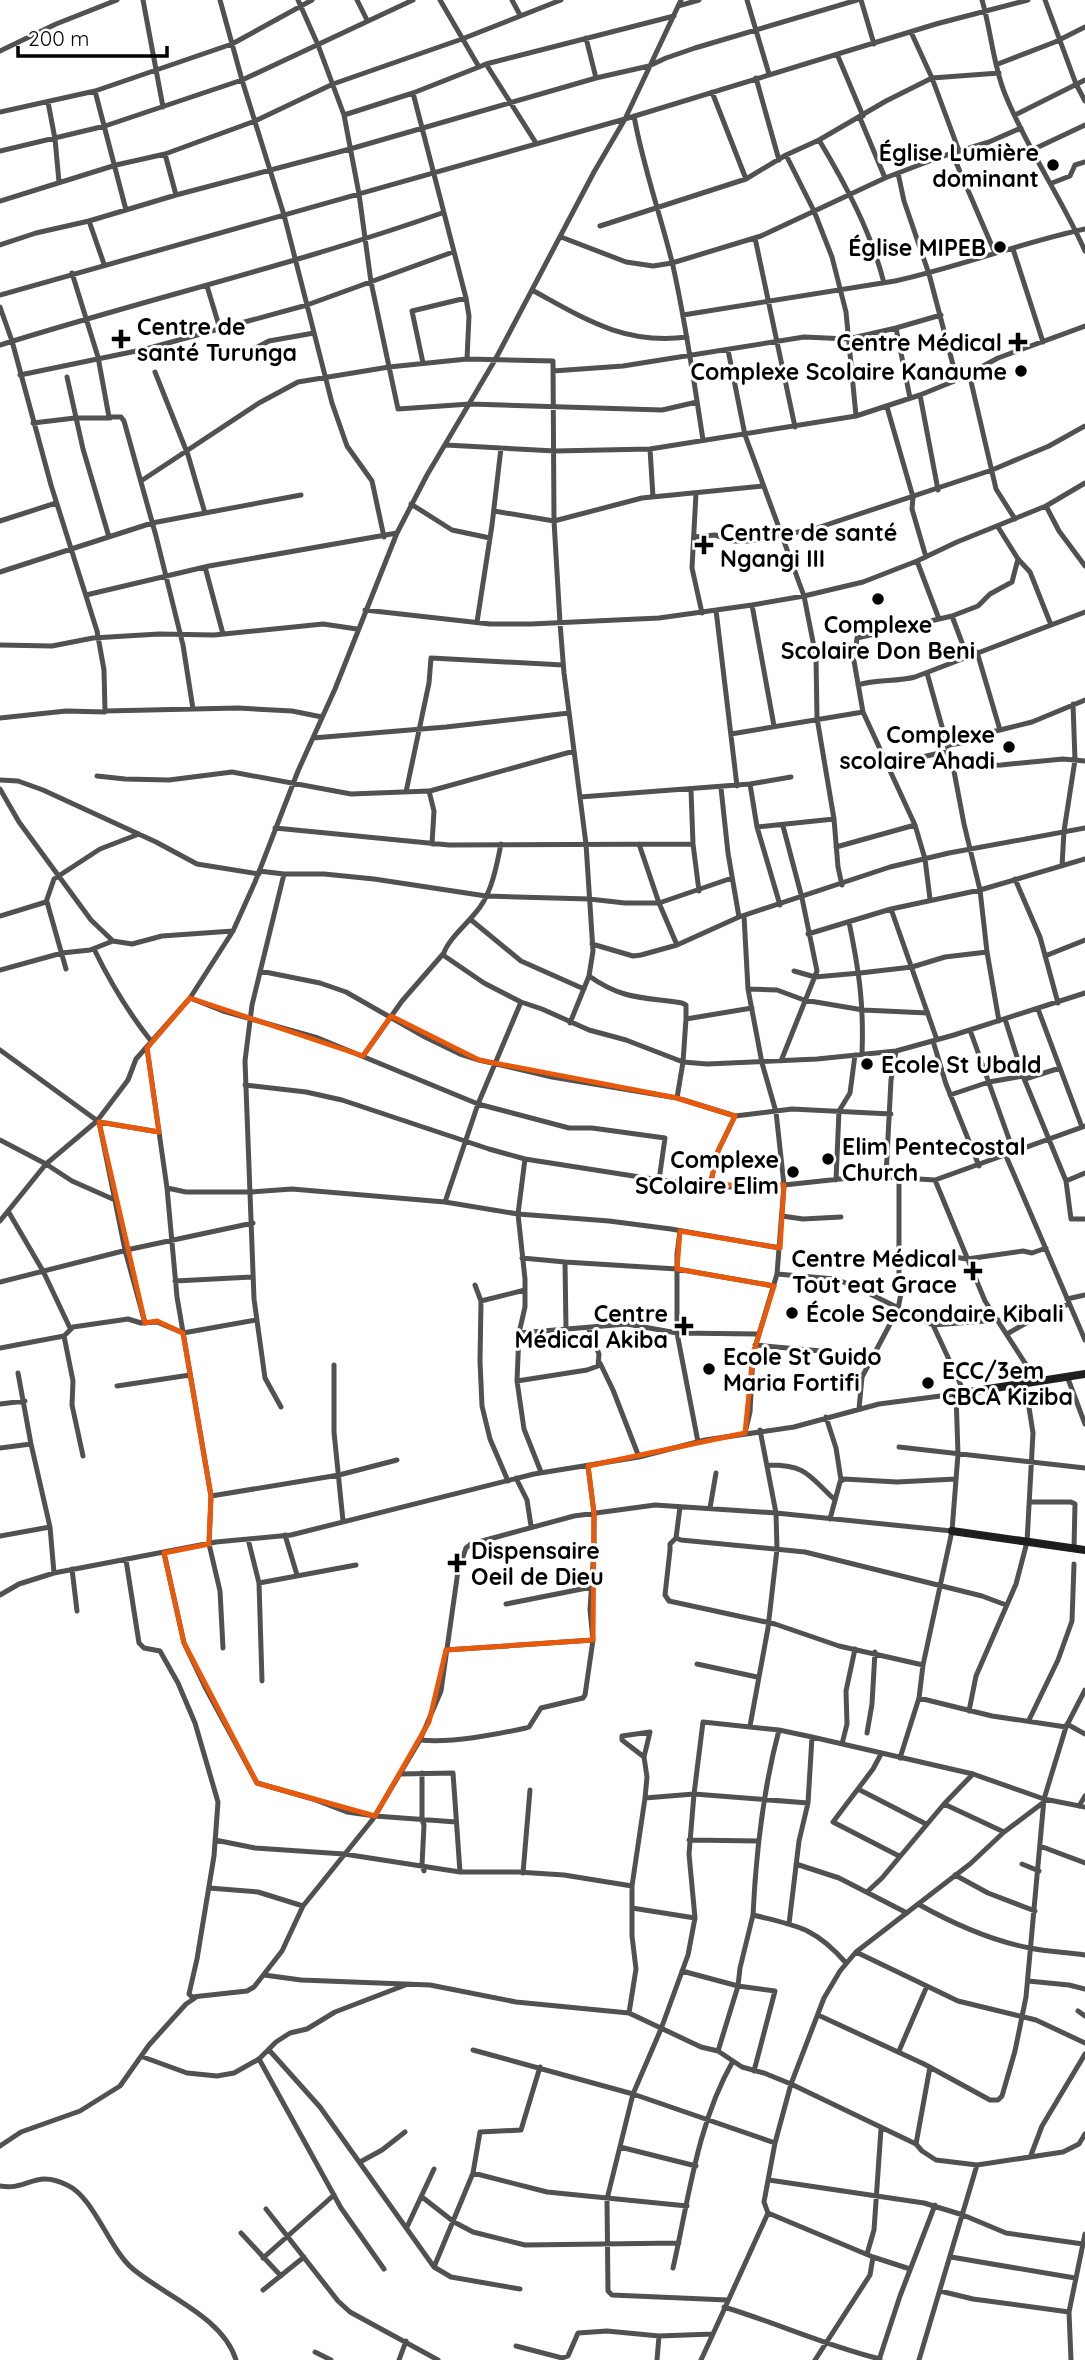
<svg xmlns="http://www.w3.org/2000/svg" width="1085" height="2360" font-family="Quicksand,sans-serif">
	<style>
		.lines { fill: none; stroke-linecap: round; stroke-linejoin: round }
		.street { stroke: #515151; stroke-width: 5 }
		.secondary { stroke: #1e1e1e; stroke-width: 8 }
		.marked { fill: none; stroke: #e8590c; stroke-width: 5; stroke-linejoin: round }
		.poi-dot { fill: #000; stroke: #fff; stroke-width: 2.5 }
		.labels { text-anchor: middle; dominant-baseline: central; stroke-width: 6; stroke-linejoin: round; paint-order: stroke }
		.poi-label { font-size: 23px; font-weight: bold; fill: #000; stroke: #fff; text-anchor: end }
	</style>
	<rect width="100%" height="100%" fill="#fff"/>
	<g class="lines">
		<!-- street -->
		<path class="street" d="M 143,0 L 163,107
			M 220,0 L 242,80 L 284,215 L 332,403 L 347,446 L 372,481 L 384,537
			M 298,0 L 318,45 L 344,115 L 359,194 L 371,282 L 398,409 L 470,404 L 662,410 L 697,402
			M 357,0 L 367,20
			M 440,0 L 479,67 L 486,64 L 536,143
			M 512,0 L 520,15
			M 747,0 L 769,74
			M 861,0 L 874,44
			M 982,0 C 991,30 993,65 1005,94 C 1027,149 1061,197 1085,251
			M 1045,0 L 1076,84 L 1085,101
			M 678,6 L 699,0
			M 911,32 L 932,78 L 959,151
			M 586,38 L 596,78
			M 0,51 L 56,24 L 117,0
			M 837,54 L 863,116
			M 486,64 L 674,16
			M 998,64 L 1055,42 L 1085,27
			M 756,78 L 779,160
			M 95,91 L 126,210
			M 712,92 L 746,179
			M 413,93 L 466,298 L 469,316 L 467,359
			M 48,102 L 55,139 L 59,182
			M 0,112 L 95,91 L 232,44 L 312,0
			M 344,115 L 413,93 L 479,67
			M 1015,115 L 1085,80
			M 634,116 C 643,167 661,216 673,266 C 686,324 694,382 703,440
			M 860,118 L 885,178
			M 819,140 C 846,185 871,232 884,283
			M 1032,150 L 1085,125
			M 0,151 L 105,126 L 242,80 L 413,0
			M 952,153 L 995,253
			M 165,154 L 176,195
			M 786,155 L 814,211 L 832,257 L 846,312 L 856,416
			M 898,173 L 904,201 L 929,274 L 957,380
			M 1052,183 L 1070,176 L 1075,165 L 1085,162
			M 0,201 L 116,165 L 165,154 L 255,121 L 333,84 L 462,39 L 561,0
			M 89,221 L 104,264
			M 600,226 L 746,179 L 786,155 L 819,140 L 886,101 L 932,78 L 999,73
			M 561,237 L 626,262 L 653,266 L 672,263 L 761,236 L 885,178 L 940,157 L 989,142 L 1021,128
			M 755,238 L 795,427
			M 0,245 L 36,233 L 89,221 L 176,195 L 350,149 L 596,78 L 649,66 L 666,58 L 695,48 L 857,0
			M 1013,249 L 1043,342
			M 72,273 L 98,357 L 109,417 L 121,417 L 124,421 L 156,536 L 183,645 L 193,709
			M 207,286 L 220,329
			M 532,290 C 585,319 624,345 687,337
			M 0,295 L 625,119 L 936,24 L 1028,0
			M 0,307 L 12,341 L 51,485 L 97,631 L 104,670 L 105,711 L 238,708 L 292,711 L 322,717
			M 683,315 L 895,281 C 959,267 1020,243 1085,229
			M 896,328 L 910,398
			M 0,345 C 147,299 297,264 442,213
			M 728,350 L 745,435 L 804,596 L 816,657 L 817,718 L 834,819 L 838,867 L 842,885
			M 248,352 L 269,341 L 314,333
			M 423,363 L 412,311 L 466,298
			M 553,371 L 623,366 L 804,337 L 848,339 L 896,328 L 941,315
			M 969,373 L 996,489 L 1015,519
			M 20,375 L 146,349 L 307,305 L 453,252
			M 67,377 L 83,449 L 109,537
			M 920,395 L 938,490
			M 887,407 L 913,497 L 912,509 L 926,557
			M 33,423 L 75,418 L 110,418
			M 446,445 L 555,451 L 650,449 L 856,416 L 920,395 L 957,380 L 998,358 L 1085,326
			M 650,449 L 653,497
			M 141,481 L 259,403 L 298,382 L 389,367 L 467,359 L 553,361 L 554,521 L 560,623 L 564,673 L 586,844 L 593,951 L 589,976 C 623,1000 643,997 682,1003 L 686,1005 L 686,1019
			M 1085,483 L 1046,506 L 1059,531 L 1085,566
			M 696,493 L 692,568 L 702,613
			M 411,504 L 452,530 L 490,538
			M 494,511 L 554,521 L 642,498 L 763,486
			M 205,513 L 301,495
			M 0,521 L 56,503
			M 694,537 L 715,535 L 734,541 L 750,541 L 814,529 L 992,470 L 1049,446 L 1085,426
			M 1018,559 L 1030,572 L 1051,625
			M 917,561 L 939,619
			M 205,567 L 223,634
			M 0,572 L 152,523 L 205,513 L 188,455 L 155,372
			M 86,595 L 209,566 L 397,533
			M 752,605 L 774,726
			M 365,610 L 490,624 L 531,624 L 659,618 L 752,605 L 804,596 L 863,582 L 917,561 L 957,542 L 1046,506
			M 716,610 L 737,786
			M 477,622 L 492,525 L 501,448
			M 0,645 L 52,646 L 93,638 L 159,634 L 214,635 L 323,624 L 357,629
			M 977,652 L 1000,730 L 1032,722 L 1085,700
			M 967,656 L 952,616 L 978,606 L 990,594 L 1012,582 L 1018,559 L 998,527
			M 816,657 L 851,657
			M 851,657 L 854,661 L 863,712 L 915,825 L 925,859 L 930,899
			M 851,657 L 856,646 L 857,638 L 952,616
			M 927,673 L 953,766 L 964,824 L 980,890 L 987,952 L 999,1021
			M 858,685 C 876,679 896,682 915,677 L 1085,612
			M 0,718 L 66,711 L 105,712
			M 731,734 L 863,712
			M 313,738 L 446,727 L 569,713
			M 948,745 L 969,742 L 971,736 L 1000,730
			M 886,765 L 949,751
			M 953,766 L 1001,765 L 1063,759 L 1085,761
			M 97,776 L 125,779 L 169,780 L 232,772 L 351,794 L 429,791 L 434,811 L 432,844
			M 0,780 L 18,781 L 43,790 L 156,842 L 197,864 L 259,874
			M 750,784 L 791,777
			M 721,788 L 728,853 L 739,917
			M 0,789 L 19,822 L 91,920 L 113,941 L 132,944 L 162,936 L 233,931
			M 691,790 L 693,844 L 699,891
			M 430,791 L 574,751
			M 406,792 L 429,683 L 431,658 L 563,665
			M 580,797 L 750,784 L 757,827 L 780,905
			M 757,827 L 834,819
			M 275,828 L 449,845 L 693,844
			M 501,844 C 497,864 492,891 480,907 C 469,923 449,937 443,955 L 484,983 L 521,1002 L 542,1009 L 589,1030 L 626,1040 L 683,1062 L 707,1064 L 817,1059 L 896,1051 L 954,1035 L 1085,993
			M 639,844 L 659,903 L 677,945
			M 836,847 L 915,825
			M 1062,866 L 1064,831 L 1075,760 L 1073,704
			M 259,871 L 284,874 L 324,874 L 374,879 L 486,896 L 589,899 L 625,903 L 659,903 L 732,878
			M 1015,879 L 1040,937 L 1058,1003
			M 47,902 L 66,969
			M 891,909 L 937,1040
			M 0,916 L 46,902 L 54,879 L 100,849 L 139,834
			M 744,916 L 748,989 L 762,1063 L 776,1112 L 784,1185 L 777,1274 L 753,1354 L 750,1412 L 745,1433
			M 470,919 L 521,961 L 584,989
			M 849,922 C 859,971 864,1004 862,1054
			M 808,934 L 891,909 L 980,890 L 1085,859
			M 592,944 L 633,956 L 641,955 L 677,945 L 739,917 L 890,867 L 949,853 L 1085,828
			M 94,949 C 110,982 128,1012 151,1041
			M 1045,956 L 1085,940
			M 0,970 L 62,953 L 90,950 L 113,941
			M 260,971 L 320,983 L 346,992 L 425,1037 L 460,1054 L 479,1060 L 552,1077 L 677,1098 L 735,1116
			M 794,971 L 815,977 L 860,973 L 912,967 L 945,957 L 987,952
			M 748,989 L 777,990 L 804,1000 L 863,1010 L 928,1013
			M 190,998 L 223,1011 L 318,1038 L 478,1104 L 569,1128 L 592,1128 L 665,1138 L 659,1180
			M 1038,1009 L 1082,1127
			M 1005,1019 L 1023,1076 L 1066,1181 L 1085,1173
			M 570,1023 L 589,976
			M 970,1030 L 1014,1153
			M 933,1041 L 946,1084 L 979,1166
			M 147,1048 L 167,1188 L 177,1297 L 211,1496 L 209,1544 L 220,1591 L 223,1648
			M 0,1050 L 99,1122 L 159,1132
			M 363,1056 L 402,1001 L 443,954
			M 781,1061 L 817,971 L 802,898 L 783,826
			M 1025,1079 L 1060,1068
			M 245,1085 L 306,1092 L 342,1100 L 489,1149 L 525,1159 L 659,1180 L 727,1187 L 784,1185 L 868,1176 L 935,1180 L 1085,1126
			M 950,1095 L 989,1082 L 1023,1076
			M 677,1098 L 683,1062 L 686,1019 L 752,1008
			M 99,1122 L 125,1250 L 145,1323
			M 0,1140 L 46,1164 L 72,1181 L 115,1200
			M 1006,1156 L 1085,1340
			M 525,1159 L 518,1214 L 525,1279 L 525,1307 L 519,1333 L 517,1381 L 524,1429 L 541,1472
			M 886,1176 L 891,1080 L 896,1051
			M 836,1180 L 839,1111 L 850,1093 L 855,1055
			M 935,1180 L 985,1301 L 1036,1380
			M 1066,1181 L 1071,1219 L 1085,1219
			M 710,1185 L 718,1151 L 735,1116 L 792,1109 L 891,1114
			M 167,1188 L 186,1192 L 251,1192 L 292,1189 L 445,1202 L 518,1214 L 609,1221 L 671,1229 L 780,1248
			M 445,1202 L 478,1104 L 521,1002
			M 8,1211 L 43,1271 L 70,1328
			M 782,1216 L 803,1219 L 841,1217
			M 0,1221 L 46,1164 L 97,1121 L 128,1080 L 136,1059 L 190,998 L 233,931 L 255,882 L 298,771 L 335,689 L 397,533 L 427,475 L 495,360 L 594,172 L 625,119 L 681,0
			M 680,1231 L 677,1254 L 677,1333 L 698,1442
			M 522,1258 L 565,1262 L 566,1329
			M 898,1259 L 948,1256 L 967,1259 L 1023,1251 L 1032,1253 L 1046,1248
			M 565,1262 L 677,1269 L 774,1286
			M 777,1274 L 835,1279 L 854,1286 L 933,1325 L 964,1392
			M 175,1281 L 252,1277
			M 0,1282 L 131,1249 L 253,1223
			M 475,1285 L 481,1301 L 480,1361 L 482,1406 L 490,1439 L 508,1481
			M 1067,1299 L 1085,1295
			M 481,1301 L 525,1290
			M 933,1325 L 998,1320
			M 519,1333 L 627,1324 L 677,1333 L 757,1334
			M 1007,1334 L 1049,1310 L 1069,1304
			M 64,1336 L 73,1381 L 72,1405 L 83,1456
			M 755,1345 L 821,1351
			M 0,1348 L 64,1336 L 73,1327 L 128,1319 L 141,1323 L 157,1322 L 183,1333 L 256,1320
			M 600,1363 L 613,1390 L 639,1457
			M 334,1365 L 334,1432 L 343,1521
			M 18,1373 L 31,1444 L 50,1527 L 54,1573
			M 1067,1376 L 1085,1424
			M 517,1381 L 587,1370 L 598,1366 L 599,1354 L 588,1327
			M 117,1386 L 190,1375
			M 0,1404 L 25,1401
			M 281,1407 L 265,1378 L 254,1299 L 245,1061 L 252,1005 L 284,874
			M 859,1409 L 862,1377 L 898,1309 L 903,1283 L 899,1280 L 899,1177
			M 826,1417 L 836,1448 L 841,1480
			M 899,1447 L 1085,1468
			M 0,1448 L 31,1444
			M 768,1465 C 807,1465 808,1475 834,1499
			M 516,1478 L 527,1500 L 531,1526
			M 211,1496 L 339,1475 L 397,1460
			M 1030,1502 L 1071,1502 L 1075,1504 L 1074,1548
			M 680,1507 L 676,1538 L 681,1540 L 805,1552 L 982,1596 L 1006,1605
			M 710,1508 L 716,1473
			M 830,1519 L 840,1482 L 844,1479 L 897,1482 L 956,1479
			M 285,1535 L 297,1575
			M 0,1536 L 50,1527
			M 676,1538 L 670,1544 L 670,1550 L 665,1595 L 669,1601 L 775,1624 L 839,1646 L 923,1665
			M 248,1539 L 259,1583 L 262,1681
			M 164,1553 L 184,1643 L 205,1687 L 257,1783 L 313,1799 L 347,1812 L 375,1816 L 456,1822
			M 126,1560 L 139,1643 L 144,1648 L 160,1651 L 178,1683 L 195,1723 L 218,1802 L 214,1856 L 197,1959 L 189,1994 L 192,1997 L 247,1991 L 254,1987 L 282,1951 L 303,1906 L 373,1819 L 420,1740 L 441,1691 L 458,1571 L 466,1548 L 471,1544 L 574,1516 L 655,1505 L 776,1513 L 952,1531
			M 72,1569 L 77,1611
			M 259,1583 L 356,1565
			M 0,1595 L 19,1584 L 54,1573 L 216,1542 L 291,1535 L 534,1474 L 639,1457 L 705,1440 L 794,1427 L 879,1404 L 956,1394 L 958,1454 L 952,1531 L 923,1665 L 919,1698 L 900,1758
			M 506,1604 L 592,1587
			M 446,1650 L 593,1640
			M 697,1664 L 757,1677
			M 919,1698 L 992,1716 L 1066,1727
			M 969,1711 L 976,1676 L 1016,1584 L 1027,1542 L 1033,1433 L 1025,1382
			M 1029,1720 L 1058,1660 L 1072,1621 L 1074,1564
			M 1067,1724 L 1085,1734
			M 750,1726 L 768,1628 L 777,1549 L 776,1513 L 760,1430
			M 867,1733 L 872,1704 L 875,1652
			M 420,1740 C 453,1743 493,1735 526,1728 L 529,1727 L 541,1708 L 583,1698 L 585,1695 L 593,1640 L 590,1610 L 594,1549 L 594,1513 L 588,1466
			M 842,1744 L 847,1724 L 846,1691 L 855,1649
			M 881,1754 L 873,1769 L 833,1822 L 899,1856
			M 644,1757 L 622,1740 L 622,1736 L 650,1732 L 644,1757 L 647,1777 L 645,1798
			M 422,1773 L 422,1820 L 424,1825 L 422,1865 L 424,1871
			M 400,1774 L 453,1773 L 460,1872
			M 858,1789 L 926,1824
			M 944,1804 L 1004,1832
			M 1079,1806 L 1085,1796
			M 215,1840 L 255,1848 L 344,1854 L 460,1872 L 518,1872 L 564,1875 L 632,1886
			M 689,1840 L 759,1841
			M 1040,1846 L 1085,1863
			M 796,1864 L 839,1878 L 907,1913
			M 1022,1864 L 1039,1871
			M 523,1873 L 530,1790
			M 955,1875 L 988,1893 L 1035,1911
			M 209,1888 L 258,1892 L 303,1906
			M 867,1892 L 882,1878 L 944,1804 L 973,1774
			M 918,1904 C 952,1923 992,1941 1030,1948 C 1048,1952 1067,1952 1085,1955
			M 632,1908 L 695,1918
			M 753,1915 C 756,1853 763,1790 779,1730
			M 789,1924 L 799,1841 L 808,1803 L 812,1737
			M 856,1952 L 958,2001 L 1036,2020 L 1085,2043
			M 682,1971 L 738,1986 L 775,1991 L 754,2071
			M 264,1975 L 301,1980 L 430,1985 L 516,2002 L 629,2013 L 701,2047 L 718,2051 L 742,2067 L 764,2073 L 791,2084 L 916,2144 L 922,2151 L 936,2160 L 977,2165 L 1063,2152 L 1079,2144 L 1085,2134
			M 1028,1981 L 1069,1985 L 1085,1989
			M 1078,2011 L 1085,2016
			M 629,2013 L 636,1969 L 632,1936 L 632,1886 L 645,1798 L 694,1794 L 703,1722 L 779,1730 L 812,1737 L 973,1774 L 1044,1799 L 1085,1807
			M 818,2015 L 924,2064 L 990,2100 L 998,2100 L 1002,2096 L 1015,2051 L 1026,1997 L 1044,1799 L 1066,1727 L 1085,1690
			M 269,2050 L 320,2107 L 434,2267 L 451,2277 L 520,2289
			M 473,2050 L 633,2094 L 775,2143
			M 718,2051 L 738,1986 L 740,1968 L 753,1915 C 797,1926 815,1927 846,1963
			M 899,2051 L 927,1986
			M 143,2057 L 187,2073 L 217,2076 L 234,2073 L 259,2059 L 276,2042 L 290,2033 L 307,2029 L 335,2012 L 408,1984
			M 259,2059 L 341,2208 L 384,2269
			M 916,2144 L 930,2067
			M 0,2146 L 21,2132 L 80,2111 L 120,2086 L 149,2045 L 186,2004 L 195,1998
			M 620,2147 L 696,2166
			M 1031,2155 L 1042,2126 L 1085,2054
			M 360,2162 L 382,2150 L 405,2132
			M 473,2173 L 547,2192 L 687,2206
			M 769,2180 L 924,2203 L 963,2215 L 1006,2233 L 1083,2244
			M 0,2186 C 29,2191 34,2169 67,2185 C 94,2197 109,2249 133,2269 C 165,2296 223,2317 236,2360
			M 422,2197 L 454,2222 L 473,2232 L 525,2245 L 679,2243
			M 266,2209 L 338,2301 L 350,2312 L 438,2360
			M 407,2227 L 434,2169
			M 241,2233 L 281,2276
			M 867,2254 L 874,2230 L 881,2129
			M 951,2257 L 1075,2278
			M 263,2258 L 334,2195
			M 434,2267 L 473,2173 L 480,2132 L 521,2130 L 540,2067
			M 673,2268 C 689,2198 697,2124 733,2061
			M 910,2269 L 873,2257 L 768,2213 L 764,2202 L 775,2143 L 791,2084 L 824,1998 L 840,1971 L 856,1952 L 970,1864 L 1004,1832 L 1044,1802
			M 263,2290 L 304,2257
			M 940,2291 L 973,2299 L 1069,2312
			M 727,2300 L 612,2295 L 608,2291 L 607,2199 L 633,2094 L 661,2029 L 688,1955 L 695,1918 L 689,1854 L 694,1794 L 808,1803
			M 724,2307 C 777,2323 826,2346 880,2359
			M 516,2346 L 562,2358 L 568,2356 L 578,2333 L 607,2331 L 659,2336
			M 315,2352 L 331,2360
			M 399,2360 L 406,2341
			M 657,2360 L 659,2336 L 713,2334 L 768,2213
			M 701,2360 L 713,2334
			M 815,2360 L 870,2275 L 873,2257
			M 879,2360 L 900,2296 L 935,2205
			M 919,2360 L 977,2165
			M 1071,2360 L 1069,2312 L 1085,2234"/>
		<!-- secondary -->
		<path class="secondary" d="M 956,1394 L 1085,1374
			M 952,1531 L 1085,1550"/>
	</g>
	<!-- marked area -->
	<path class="marked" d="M 190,998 L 363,1056 L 391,1016 L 479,1060 L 677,1098 L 735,1116 L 718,1151 L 710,1185 L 784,1185 L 780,1248 L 680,1231 L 677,1269 L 774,1286 L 753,1354 L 745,1433 L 588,1466 L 594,1513 L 593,1640 L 446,1650 L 429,1722 L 375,1816 L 257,1783 L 184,1643 L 164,1553 L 209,1544 L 211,1496 L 183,1333 L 157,1321 L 145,1323 L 99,1122 L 159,1132 L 147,1048 Z"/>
	<!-- markers -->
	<g class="poi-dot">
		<circle cx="1053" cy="165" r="7"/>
		<circle cx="1000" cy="247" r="7"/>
		<path d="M117.5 328.5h7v7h7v7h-7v7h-7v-7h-7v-7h7z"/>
		<path d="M1014.5 331.5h7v7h7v7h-7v7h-7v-7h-7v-7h7z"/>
		<circle cx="1021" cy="371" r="7"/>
		<path d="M700.5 534.5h7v7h7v7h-7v7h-7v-7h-7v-7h7z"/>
		<circle cx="878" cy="599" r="7"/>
		<circle cx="1009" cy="747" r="7"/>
		<circle cx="867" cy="1064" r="7"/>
		<circle cx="828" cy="1159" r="7"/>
		<circle cx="793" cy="1172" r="7"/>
		<path d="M969.5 1260.5h7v7h7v7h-7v7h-7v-7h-7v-7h7z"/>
		<circle cx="792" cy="1313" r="7"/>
		<path d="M680.5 1315.5h7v7h7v7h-7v7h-7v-7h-7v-7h7z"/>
		<circle cx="709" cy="1369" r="7"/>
		<circle cx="928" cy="1383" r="7"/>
		<path d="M453.5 1552.5h7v7h7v7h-7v7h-7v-7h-7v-7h7z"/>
	</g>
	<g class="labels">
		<!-- poi labels -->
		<g class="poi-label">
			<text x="1039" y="152">Église Lumière<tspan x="1039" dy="26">dominant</tspan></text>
			<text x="986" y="247">Église MIPEB</text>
			<text x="137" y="326" text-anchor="start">Centre de<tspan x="137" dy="26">santé Turunga</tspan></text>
			<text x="1002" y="342">Centre Médical</text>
			<text x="1007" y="371">Complexe Scolaire Kanaume</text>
			<text x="720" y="532" text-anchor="start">Centre de santé<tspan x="720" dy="26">Ngangi III</tspan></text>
			<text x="878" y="624" text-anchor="middle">Complexe<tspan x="878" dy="26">Scolaire Don Beni</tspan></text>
			<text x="995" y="734">Complexe<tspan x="995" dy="26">scolaire Ahadi</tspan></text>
			<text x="881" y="1064" text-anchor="start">Ecole St Ubald</text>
			<text x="842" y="1146" text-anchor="start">Elim Pentecostal<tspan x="842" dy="26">Church</tspan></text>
			<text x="779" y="1159">Complexe<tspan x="779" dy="26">SColaire Elim</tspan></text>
			<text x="957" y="1258">Centre Médical<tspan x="957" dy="26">Tout eat Grace</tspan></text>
			<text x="668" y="1313">Centre<tspan x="668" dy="26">Médical Akiba</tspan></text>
			<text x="806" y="1313" text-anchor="start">École Secondaire Kibali</text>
			<text x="723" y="1356" text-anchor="start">Ecole St Guido<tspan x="723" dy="26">Maria Fortifi</tspan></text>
			<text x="942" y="1370" text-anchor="start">ECC/3em<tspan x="942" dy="26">CBCA Kiziba</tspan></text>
			<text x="471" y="1550" text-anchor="start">Dispensaire<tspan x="471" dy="26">Oeil de Dieu</tspan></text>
		</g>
	</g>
	<!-- scale -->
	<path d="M18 46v10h149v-10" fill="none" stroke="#000000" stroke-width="3.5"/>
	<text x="28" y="46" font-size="21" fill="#000000" stroke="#ffffff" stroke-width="5" paint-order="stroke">200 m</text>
</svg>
